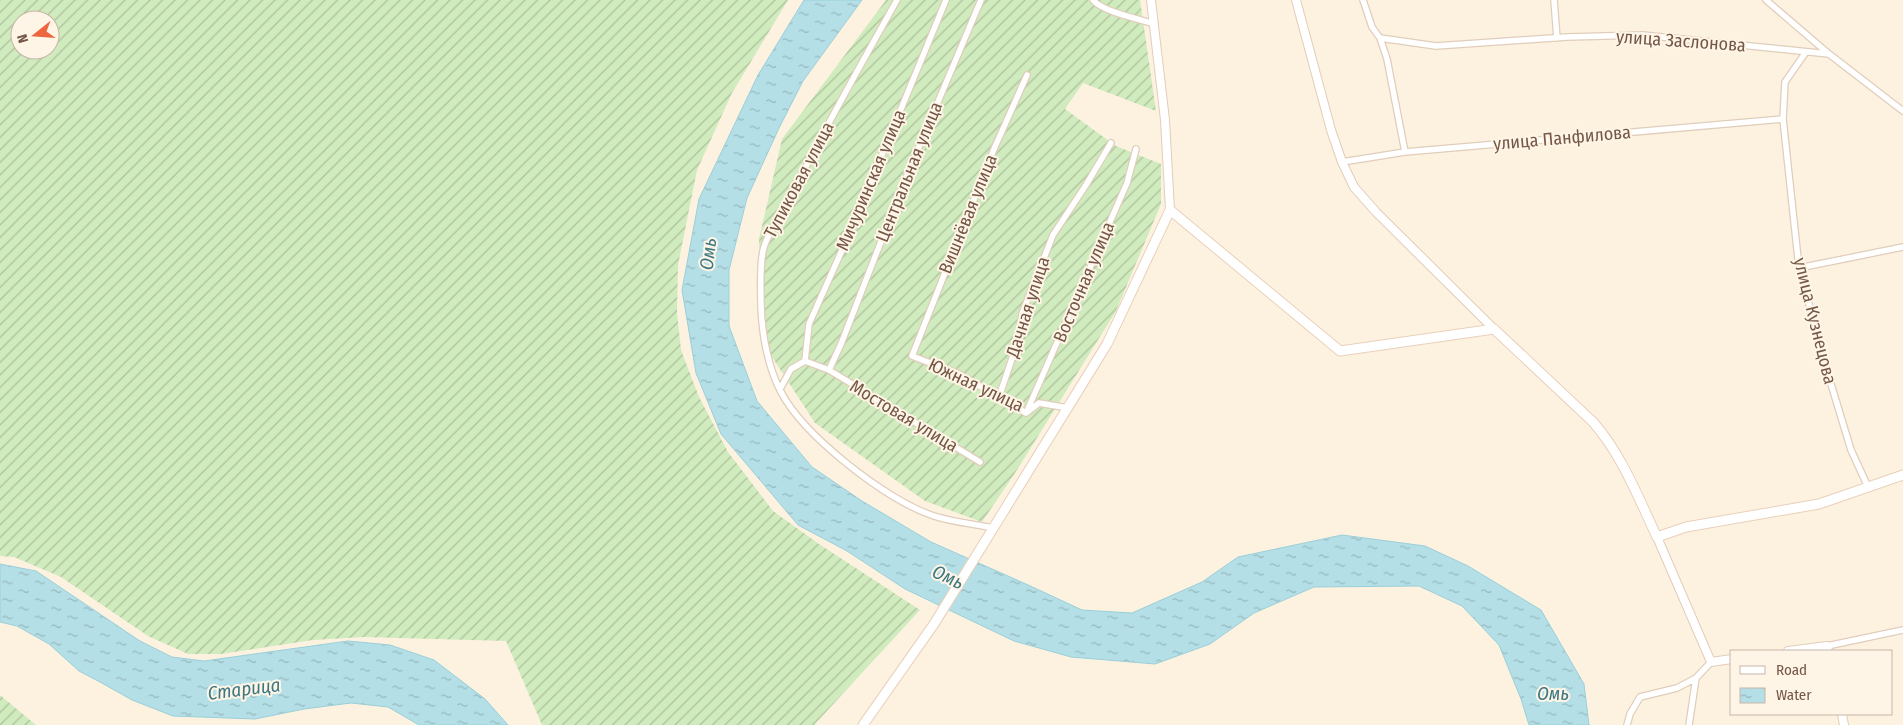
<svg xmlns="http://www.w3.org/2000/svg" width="1903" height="725" font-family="'Fira Sans Condensed',sans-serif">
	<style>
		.garden { fill: url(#garden-furrows); fill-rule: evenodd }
		.water { fill: url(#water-ripples); stroke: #9acfd9 }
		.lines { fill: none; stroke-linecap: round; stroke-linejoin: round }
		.minor-casing { stroke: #e1cdbb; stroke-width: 8 }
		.tertiary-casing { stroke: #e1cdbb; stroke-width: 10 }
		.secondary-casing { stroke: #e9d0bb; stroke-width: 11 }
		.minor { stroke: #fff; stroke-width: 5.5 }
		.tertiary { stroke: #fff; stroke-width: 8 }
		.secondary { stroke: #fff; stroke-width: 9 }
		.labels { text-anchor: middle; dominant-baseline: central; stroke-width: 4; stroke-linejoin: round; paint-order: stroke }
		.street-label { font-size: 18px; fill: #745746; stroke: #fff5e7 }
		.water-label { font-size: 19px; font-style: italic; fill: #3c7782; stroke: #fff5e7 }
	</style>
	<defs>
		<pattern id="garden-furrows" width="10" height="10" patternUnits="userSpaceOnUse" patternTransform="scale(1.25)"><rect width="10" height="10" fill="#d0ebbe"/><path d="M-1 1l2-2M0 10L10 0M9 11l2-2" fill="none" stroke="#adc19c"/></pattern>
		<pattern id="water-ripples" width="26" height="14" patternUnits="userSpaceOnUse" patternTransform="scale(1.25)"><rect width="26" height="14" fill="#b4dfe7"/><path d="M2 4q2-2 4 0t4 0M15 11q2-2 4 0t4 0" fill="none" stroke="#97b8bd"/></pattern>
	</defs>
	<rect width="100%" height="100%" fill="#fdf2e0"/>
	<!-- garden -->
	<path class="garden" d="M 0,0 L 788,0 L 732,93 L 697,170 L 678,265 L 677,313 L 681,350 L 699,397 L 728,452 L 773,511 L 819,544 L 920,610 L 814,725 L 542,725 L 506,641 L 364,637 L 313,640 L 221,654 L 188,654 L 148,636 L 61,577 L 14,557 L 0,556 ZM 20,20 L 50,20 L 50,50 L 20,50 Z
		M 886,0 L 1140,0 L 1156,111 L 1083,83 L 1065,109 L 1116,146 L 1161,164 L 1161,204 L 1116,311 L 1015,473 L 982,522 L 925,501 L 815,423 L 763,343 L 759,239 L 782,139 Z
		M 0,695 L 36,725 L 0,725 Z"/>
	<!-- water -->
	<path class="water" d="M 804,0 L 862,0 L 803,81 L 779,128 L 747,198 L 729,270 L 729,326 L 757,401 L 812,467 L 862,501 L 931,542 L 1026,584 L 1082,610 L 1132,613 L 1202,582 L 1238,557 L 1342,535 L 1425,546 L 1468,566 L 1541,610 L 1584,684 L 1589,725 L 1529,725 L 1521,699 L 1499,645 L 1462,606 L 1419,586 L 1314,587 L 1254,613 L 1210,644 L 1155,664 L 1071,657 L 1014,641 L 905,589 L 847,551 L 798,525 L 721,434 L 696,373 L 682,290 L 699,199 L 758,75 Z
		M 0,564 L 36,571 L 140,641 L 172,657 L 204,661 L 348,641 L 390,645 L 434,660 L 485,699 L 508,725 L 419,725 L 388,707 L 351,703 L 304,709 L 255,719 L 173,716 L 132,700 L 100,682 L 79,671 L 49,644 L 17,626 L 0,622 Z"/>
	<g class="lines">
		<defs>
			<path id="minor" d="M 897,0 C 862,63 826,125 794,190 C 785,208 770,228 764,247 C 759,262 761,291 761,307 C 762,334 768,368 781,392 C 804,436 884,498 931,515 C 951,522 974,524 994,528
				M 1093,0 C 1103,12 1139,19 1155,24
				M 1363,0 L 1372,27 L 1380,38 L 1387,59 L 1405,152
				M 1554,0 L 1557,38
				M 1766,0 L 1829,54
				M 1380,38 L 1436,46 L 1567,37 L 1643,35 L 1829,54 L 1903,111
				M 1806,52 L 1785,82 L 1783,119 L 1799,268 L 1831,384 L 1851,450 L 1868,487
				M 1027,75 L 994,149 L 912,356 L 959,374 L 1026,413 L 1039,403 L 1068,408
				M 1342,162 L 1405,152 L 1783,119
				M 1799,268 L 1903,247
				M 805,361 L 809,324 L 851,230 L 946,0
				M 829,370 L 980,462
				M 780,389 L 791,369 L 805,361 L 829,370 L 841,344 L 905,180 L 981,0
				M 999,397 L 1018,341 L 1022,314 L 1053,235 L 1086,185 L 1111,143
				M 1027,411 L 1127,183 L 1136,149
				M 1827,646 L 1903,630
				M 1627,725 L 1630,714 L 1640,697 L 1677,688 L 1696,678 L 1711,662
				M 1689,725 L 1696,678"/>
			<path id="tertiary" d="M 1151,0 L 1165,120 L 1170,210
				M 1296,0 L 1331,130 L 1342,162 L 1354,187 L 1376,212 L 1494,329
				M 1657,537 L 1711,662 L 1732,659
				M 1788,651 L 1827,646 L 1828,651
				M 1842,714 L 1844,725"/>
			<path id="secondary" d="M 863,725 L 934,624 L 1107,344 L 1170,210 L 1340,351 L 1494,329 L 1593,422 C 1622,455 1638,497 1657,537 L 1686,527 L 1819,504 L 1903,475"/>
		</defs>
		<!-- minor casing -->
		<use href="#minor" class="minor-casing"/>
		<!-- tertiary casing -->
		<use href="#tertiary" class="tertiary-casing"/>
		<!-- secondary casing -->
		<use href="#secondary" class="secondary-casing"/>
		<!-- minor -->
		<use href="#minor" class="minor"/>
		<!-- tertiary -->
		<use href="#tertiary" class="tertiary"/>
		<!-- secondary -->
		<use href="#secondary" class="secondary"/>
	</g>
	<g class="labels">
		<!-- street labels -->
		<g class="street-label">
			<text transform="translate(1681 41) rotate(4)">улица Заслонова</text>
			<text transform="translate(1562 138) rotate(-5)">улица Панфилова</text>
			<text transform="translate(909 172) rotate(-68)">Центральная улица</text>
			<text transform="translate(799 180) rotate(-62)">Тупиковая улица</text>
			<text transform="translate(871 180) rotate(-67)">Мичуринская улица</text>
			<text transform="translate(968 214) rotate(-68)">Вишнёвая улица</text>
			<text transform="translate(1084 282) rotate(-67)">Восточная улица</text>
			<text transform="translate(1028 307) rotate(-72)">Дачная улица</text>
			<text transform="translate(1815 321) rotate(76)">улица Кузнецова</text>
			<text transform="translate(976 385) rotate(25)">Южная улица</text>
			<text transform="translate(904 416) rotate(31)">Мостовая улица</text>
		</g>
		<!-- water labels -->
		<g class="water-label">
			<text transform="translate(708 254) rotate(-83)">Омь</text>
			<text transform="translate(948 577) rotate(25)">Омь</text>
			<text transform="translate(244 689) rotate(-7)">Старица</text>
			<text x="1553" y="693">Омь</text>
		</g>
	</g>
	<!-- legend -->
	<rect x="1730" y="650" width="162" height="65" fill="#fff5e7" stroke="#c7b6a7"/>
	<rect x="1740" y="666" width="25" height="8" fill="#ffffff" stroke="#c7b6a7"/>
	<text x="1776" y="675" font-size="15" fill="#745746">Road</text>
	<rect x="1740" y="688" width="25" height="15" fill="url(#water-ripples)" stroke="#c7b6a7"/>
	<text x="1776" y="700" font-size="15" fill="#745746">Water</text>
	<!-- north arrow -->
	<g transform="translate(35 35) rotate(253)"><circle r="24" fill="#fff5e7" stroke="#c7b6a7"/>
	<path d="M0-4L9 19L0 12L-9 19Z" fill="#ed663f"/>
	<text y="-8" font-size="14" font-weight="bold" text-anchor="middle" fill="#745746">N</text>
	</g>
</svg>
